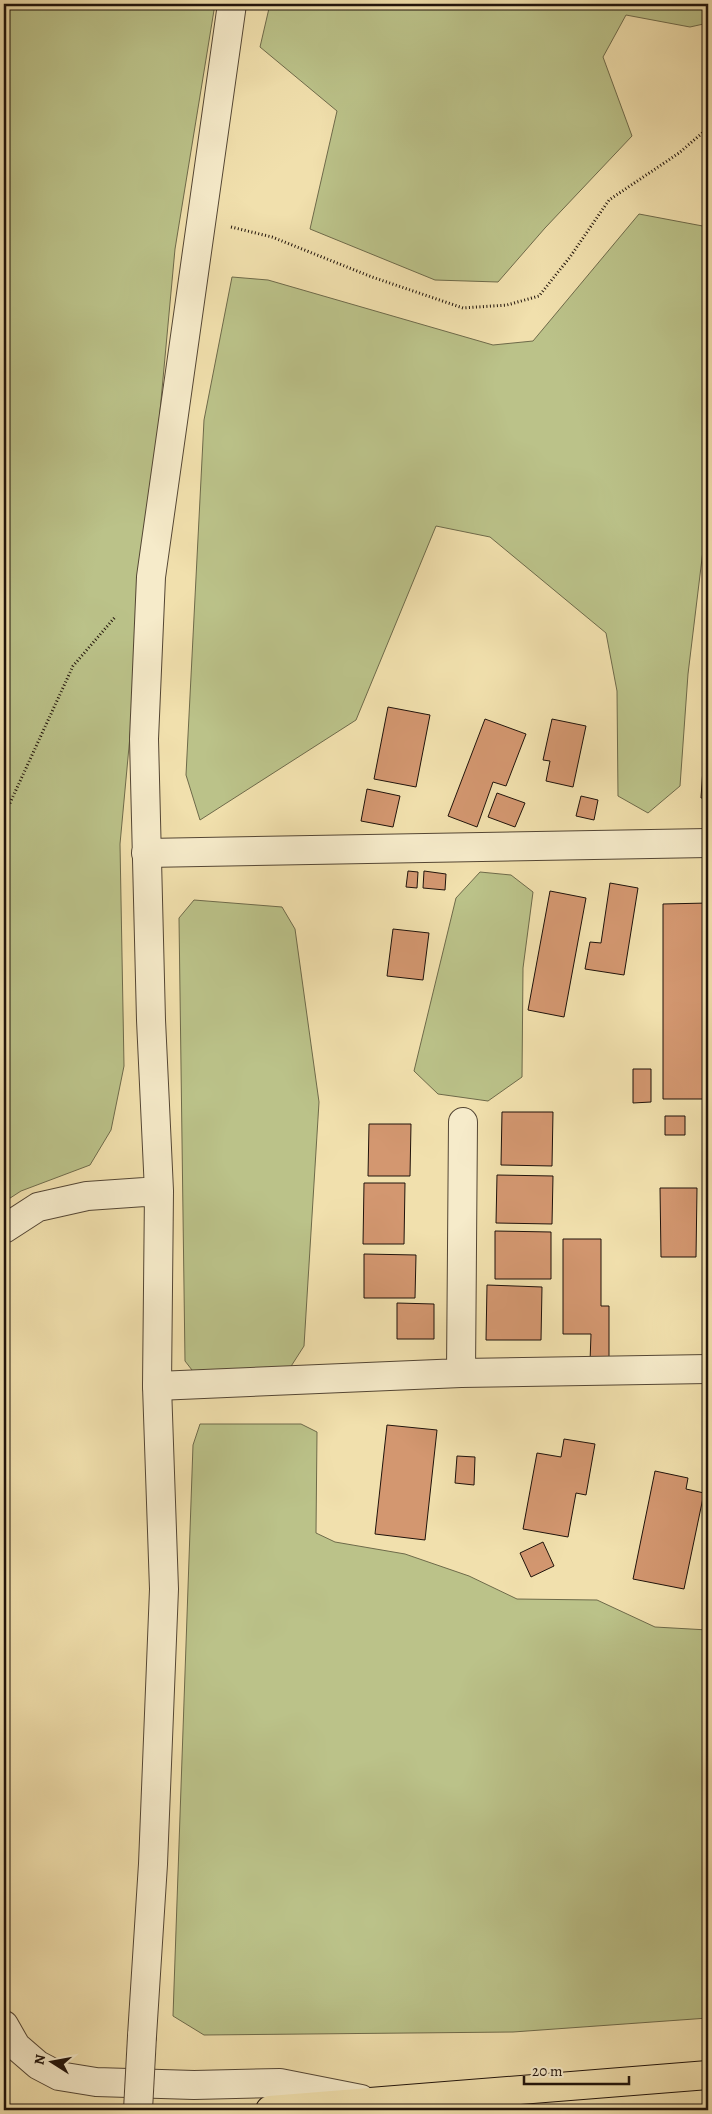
<svg xmlns="http://www.w3.org/2000/svg" width="712" height="2114" font-family="Alegreya,serif">
	<style>
		.green { fill: #bbc289; stroke: #6e6a4a }
		.building { fill: #d39770; stroke: #20130b }
		.lines { fill: none; stroke-linecap: round; stroke-linejoin: round }
		.minor-casing { stroke: #544634; stroke-width: 30 }
		.tertiary-casing { stroke: #544634; stroke-width: 30 }
		.trunk-casing { stroke: #20130b; stroke-width: 30 }
		.path { stroke: #20130b; stroke-width: 3; stroke-dasharray: 1 2.5; stroke-linecap: butt }
		.minor { stroke: #f6ebca; stroke-width: 28 }
		.tertiary { stroke: #f6ebca; stroke-width: 28 }
		.trunk { stroke: #f1e0ad; stroke-width: 28 }
		.tertiary-bridge-casing { stroke: #544634; stroke-width: 30; stroke-linecap: butt }
		.tertiary-bridge { stroke: #f6ebca; stroke-width: 28 }
	</style>
	<rect width="100%" height="100%" fill="#f1e0ad"/>
	<filter id="stains"><feTurbulence type="fractalNoise" baseFrequency=".004" numOctaves="4"/><feColorMatrix values="0 0 0 0 .2 0 0 0 0 .09 0 0 0 0 .02 0 0 0 .5 -.17"/></filter>
	<radialGradient id="worn" r=".72"><stop offset=".6" stop-color="#630" stop-opacity="0"/><stop offset="1" stop-color="#630" stop-opacity=".3"/></radialGradient>
	<!-- green -->
	<path class="green" d="M 4,4 L 215,4 L 175,249 L 120,844 L 124,1066 L 111,1130 L 90,1165 L 21,1191 L 4,1202 Z
		M 270,4 L 708,4 L 708,23 L 690,27 L 626,15 L 603,57 L 632,136 L 545,228 L 498,282 L 435,280 L 310,229 L 337,111 L 260,47 Z
		M 639,214 L 708,227 L 708,509 L 688,674 L 680,786 L 648,813 L 618,796 L 617,691 L 606,633 L 490,537 L 436,526 L 356,720 L 200,820 L 186,775 L 204,420 L 232,277 L 268,280 L 493,345 L 533,341 Z
		M 480,872 L 511,875 L 533,892 L 523,968 L 522,1077 L 488,1101 L 438,1094 L 414,1071 L 456,898 Z
		M 194,900 L 282,907 L 295,929 L 319,1102 L 304,1346 L 288,1371 L 199,1379 L 185,1361 L 179,918 Z
		M 200,1424 L 301,1424 L 317,1432 L 316,1533 L 335,1542 L 405,1554 L 469,1576 L 517,1599 L 597,1600 L 655,1627 L 708,1630 L 708,2018 L 513,2032 L 204,2035 L 173,2016 L 193,1445 Z"/>
	<!-- building -->
	<path class="building" d="M 708,695 L 708,798 L 701,798 Z
		M 388,707 L 430,715 L 416,787 L 374,779 Z
		M 485,719 L 526,734 L 506,786 L 493,782 L 477,827 L 448,816 Z
		M 552,719 L 586,726 L 573,787 L 546,781 L 550,761 L 543,760 Z
		M 367,789 L 400,796 L 393,827 L 361,821 Z
		M 497,793 L 525,803 L 515,827 L 488,817 Z
		M 581,796 L 598,800 L 594,820 L 576,816 Z
		M 408,871 L 418,872 L 417,888 L 406,887 Z
		M 424,871 L 446,874 L 445,890 L 423,888 Z
		M 610,883 L 638,888 L 624,975 L 585,969 L 590,942 L 601,943 Z
		M 550,891 L 586,898 L 564,1017 L 528,1010 Z
		M 708,903 L 708,1099 L 663,1099 L 663,904 Z
		M 393,929 L 429,933 L 423,980 L 387,976 Z
		M 633,1069 L 651,1069 L 651,1102 L 633,1103 Z
		M 502,1112 L 553,1112 L 552,1166 L 501,1165 Z
		M 665,1116 L 685,1116 L 685,1135 L 665,1135 Z
		M 369,1124 L 411,1124 L 410,1176 L 368,1176 Z
		M 497,1175 L 553,1176 L 552,1224 L 496,1223 Z
		M 364,1183 L 405,1183 L 404,1244 L 363,1244 Z
		M 660,1188 L 697,1188 L 696,1257 L 661,1257 Z
		M 495,1231 L 551,1232 L 551,1279 L 495,1279 Z
		M 563,1239 L 601,1239 L 601,1306 L 609,1306 L 609,1362 L 590,1362 L 591,1334 L 563,1334 Z
		M 364,1254 L 416,1255 L 415,1298 L 364,1298 Z
		M 487,1285 L 542,1287 L 541,1340 L 486,1340 Z
		M 397,1303 L 434,1304 L 434,1339 L 397,1339 Z
		M 387,1425 L 437,1430 L 425,1540 L 375,1534 Z
		M 564,1439 L 595,1444 L 586,1495 L 576,1493 L 568,1537 L 523,1529 L 537,1453 L 561,1457 Z
		M 457,1456 L 475,1457 L 474,1485 L 455,1483 Z
		M 655,1471 L 688,1478 L 686,1489 L 704,1493 L 684,1589 L 633,1579 Z
		M 543,1542 L 554,1566 L 531,1577 L 520,1553 Z"/>
	<g class="lines">
		<defs>
			<path id="minor" d="M 146,853 L 708,843
				M 461,1373 L 463,1122
				M 157,1386 L 461,1373 L 708,1369"/>
			<path id="tertiary" d="M 4,1229 L 38,1207 L 87,1196 L 159,1191
				M 4,2025 L 16,2046 L 38,2065 L 59,2076 L 96,2082 L 194,2085 L 280,2083 L 361,2099
				M 142,2036 L 153,1864 L 164,1589 L 157,1386 L 159,1191 L 151,1020 L 144,739 L 151,577 L 232,4"/>
			<path id="trunk" d="M 270,2110 L 708,2075"/>
		</defs>
		<!-- minor casing -->
		<use href="#minor" class="minor-casing"/>
		<!-- tertiary casing -->
		<use href="#tertiary" class="tertiary-casing"/>
		<!-- trunk casing -->
		<use href="#trunk" class="trunk-casing"/>
		<!-- path -->
		<path class="path" d="M 231,227 L 272,237 L 372,277 L 463,308 L 507,305 L 539,296 L 570,257 L 609,200 L 679,153 L 708,128
			M 4,816 L 73,666 L 116,616"/>
		<!-- minor -->
		<use href="#minor" class="minor"/>
		<!-- tertiary -->
		<use href="#tertiary" class="tertiary"/>
		<!-- trunk -->
		<use href="#trunk" class="trunk"/>
		<defs>
			<path id="tertiary-bridge" d="M 138,2110 L 142,2036"/>
		</defs>
		<!-- tertiary-bridge casing -->
		<use href="#tertiary-bridge" class="tertiary-bridge-casing"/>
		<!-- tertiary-bridge -->
		<use href="#tertiary-bridge" class="tertiary-bridge"/>
	</g>
	<!-- margin -->
	<rect width="712" height="2114" fill="none" stroke="#f1e0ad" stroke-width="20"/>
	<rect x="5" y="5" width="702" height="2104" fill="none" stroke="#20130b" stroke-width="2.5"/>
	<rect x="10" y="10" width="692" height="2094" fill="none" stroke="#20130b"/>
	<!-- north arrow -->
	<g transform="translate(52 2062) rotate(281)" stroke="#f6ebca" stroke-width="4" paint-order="stroke">
	<path d="M0-4L9 19L0 12L-9 19Z" fill="#20130b"/>
	<text y="-8" font-size="14" font-weight="bold" text-anchor="middle" fill="#20130b">N</text>
	</g>
	<!-- scale -->
	<path d="M524 2076v8h105v-8" fill="none" stroke="#20130b" stroke-width="2.5"/>
	<text x="532" y="2076" font-size="15" fill="#20130b" stroke="#f6ebca" stroke-width="4" paint-order="stroke">20 m</text>
	<rect width="100%" height="100%" filter="url(#stains)"/>
	<rect width="100%" height="100%" fill="url(#worn)"/>
</svg>
